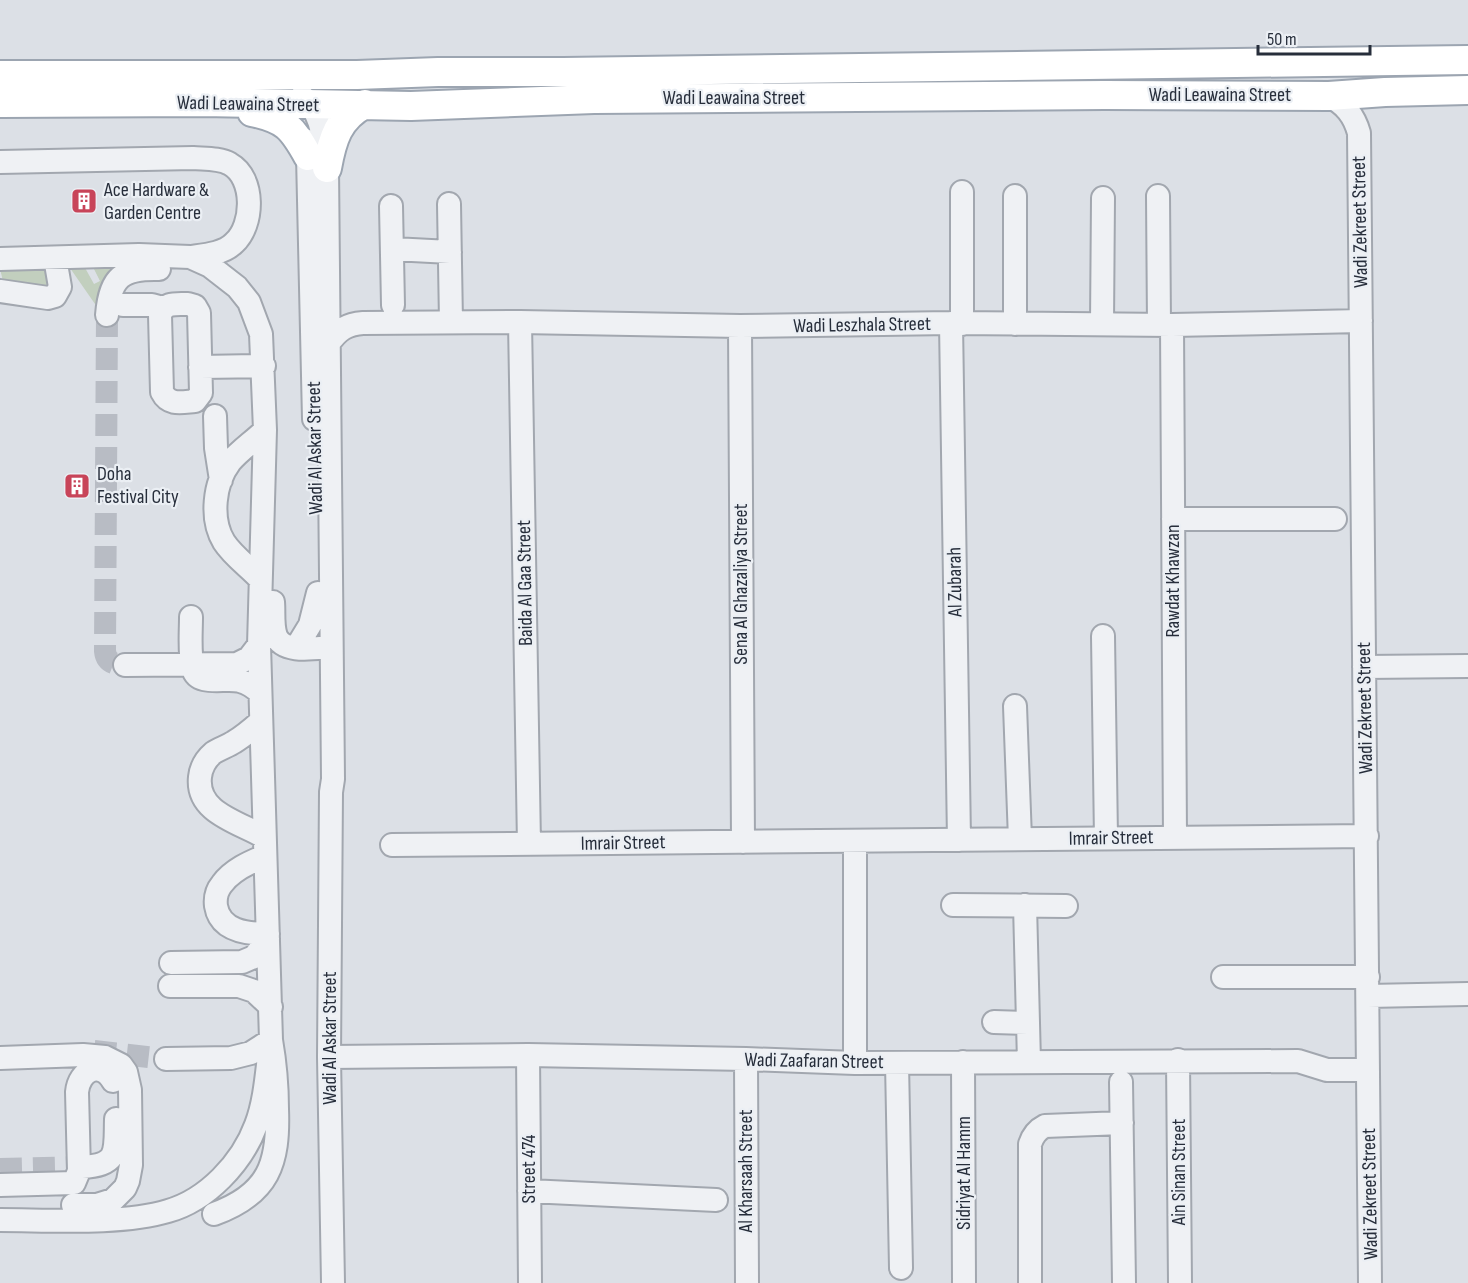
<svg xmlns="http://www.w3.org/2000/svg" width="1468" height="1283" font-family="'Sofia Sans Condensed',sans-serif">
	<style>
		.green { fill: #c2cfbe }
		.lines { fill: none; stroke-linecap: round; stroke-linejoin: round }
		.minor-tunnel { stroke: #b8bcc4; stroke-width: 22; stroke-dasharray: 22 11; stroke-linecap: butt }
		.minor-casing { stroke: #a2a7af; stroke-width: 26 }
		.major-casing { stroke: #9ca5b1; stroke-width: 32 }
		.minor { stroke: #eff1f4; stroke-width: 22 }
		.major { stroke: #fff; stroke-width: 28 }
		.labels { text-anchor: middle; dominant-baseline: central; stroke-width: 4.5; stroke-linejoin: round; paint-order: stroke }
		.street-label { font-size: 20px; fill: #272e3b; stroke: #ebeff4 }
		.poi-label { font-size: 20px; fill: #272e3b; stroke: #ebeff4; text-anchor: start }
	</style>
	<rect width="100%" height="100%" fill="#dce0e6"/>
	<!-- green -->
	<path class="green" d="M 84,266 L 94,284 L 100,281 L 93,267 L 112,266 L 115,270 L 102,302 L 95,304 L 70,268 Z
		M 49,268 L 51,288 L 3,281 L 0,269 Z"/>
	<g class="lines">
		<!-- minor-tunnel -->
		<path class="minor-tunnel" d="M 107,315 L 105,651 C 106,662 114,665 125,665
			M 94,1051 L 166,1059
			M 0,1169 L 82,1167 L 82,1152"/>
		<defs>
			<path id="minor" d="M 302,96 C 324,114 323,141 327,168 L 333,779 L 331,792 L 329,1057 L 333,1283
				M 1329,96 C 1345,104 1354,115 1359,133 L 1370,1283
				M 305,140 L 308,156 L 314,419
				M 0,162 L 193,158 C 205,159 220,158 230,164 C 255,178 254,225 234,243 C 223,254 205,255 190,257
				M 962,192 L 962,324
				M 1015,196 L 1015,324
				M 1158,196 L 1159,325
				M 449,204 L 451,322
				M 391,206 L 393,305
				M 393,249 L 450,252
				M 0,259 L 139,255 L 190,257 L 210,266 L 237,287 L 249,302 L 261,334 L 265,430 L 259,645 L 271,1040 C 267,1068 266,1099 256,1125 C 242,1163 207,1200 168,1211 C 122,1225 49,1220 0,1220
				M 0,291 L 48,298 L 55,296 L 60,287 L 55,258
				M 188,304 L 195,306 L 199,313 L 201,393 L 195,401 C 182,402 169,406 162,392 L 160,315 C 164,302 176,304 188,304 Z
				M 123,305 L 152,305 L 163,308
				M 107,315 C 110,277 122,268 159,269
				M 520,322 L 529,844
				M 951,323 L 959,840
				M 1102,324 L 1103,198
				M 1172,325 L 1175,838
				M 740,326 L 743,842
				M 329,343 C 338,330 347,324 363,323 L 520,322 L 740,326 L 951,323 L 1172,325 L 1361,321
				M 200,367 L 264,366
				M 215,416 L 216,448 L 221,480
				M 1173,519 L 1335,519
				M 260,579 C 249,567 233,556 224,542 C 210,519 214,483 230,462 C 240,450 254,441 265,430
				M 273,602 C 274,612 272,626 276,636 C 283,654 315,648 330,647
				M 191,617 C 191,633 189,653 193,669 C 198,687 226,677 240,681 C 248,683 254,687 260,693
				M 1103,636 L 1106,838
				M 296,648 L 310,625 L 318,593
				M 125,665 L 237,664 L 249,658 L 259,645
				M 1364,667 L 1468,666
				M 1015,706 L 1020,839
				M 260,722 C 252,729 244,736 234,742 C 228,746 219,749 213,753 C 206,759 201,768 200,777 C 196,813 239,822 264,837
				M 855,841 L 855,1063
				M 392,845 L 1367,836
				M 265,856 C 250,862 232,870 222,884 C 217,890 215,898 216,906 C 220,931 247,934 268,934
				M 953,905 L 1066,906
				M 1025,905 L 1029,1062
				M 171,963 L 242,962 L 254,957 L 268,939
				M 1223,977 L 1368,977
				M 170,986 L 239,986 L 254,991 L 271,1007
				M 1368,996 L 1468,994
				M 994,1022 L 1028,1023
				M 528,1055 L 530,1283
				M 329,1057 L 528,1055 L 746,1059 L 855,1063 L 1298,1061 L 1327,1070 L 1368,1070
				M 0,1058 L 83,1055 L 105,1057 L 121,1065 L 126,1072 L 130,1090 L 131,1165 L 128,1181 L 125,1188 L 113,1200 L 97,1205 L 73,1205
				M 166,1059 L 231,1058 L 251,1053 L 271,1040 C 275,1063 277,1086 277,1109 C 279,1163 269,1194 214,1214
				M 746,1059 L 747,1283
				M 1178,1060 L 1180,1283
				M 963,1062 L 964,1283
				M 897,1063 L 901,1268
				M 1121,1082 L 1124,1283
				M 82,1167 C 120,1165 115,1151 116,1119
				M 0,1185 L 74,1183 L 79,1171 L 77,1092 C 79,1070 101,1060 113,1081
				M 529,1191 L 716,1200
				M 1030,1283 L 1030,1144 C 1033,1135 1037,1130 1045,1126 L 1122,1123"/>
			<path id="major" d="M 0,75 L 357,75 L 438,72 L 563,72 L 1468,60
				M 0,103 L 203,102 L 411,106 L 594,99 L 1104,95 L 1329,96 L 1385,92 L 1468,90
				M 252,112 C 285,119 292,127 308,156
				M 327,168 C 332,140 338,118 365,104"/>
		</defs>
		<!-- minor casing -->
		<use href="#minor" class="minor-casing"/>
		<!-- major casing -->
		<use href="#major" class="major-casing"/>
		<!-- minor -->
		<use href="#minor" class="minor"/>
		<!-- major -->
		<use href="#major" class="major"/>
	</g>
	<!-- icons -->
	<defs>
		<symbol id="building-square" viewBox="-11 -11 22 22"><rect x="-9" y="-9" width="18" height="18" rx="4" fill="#c84459" stroke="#ebeff4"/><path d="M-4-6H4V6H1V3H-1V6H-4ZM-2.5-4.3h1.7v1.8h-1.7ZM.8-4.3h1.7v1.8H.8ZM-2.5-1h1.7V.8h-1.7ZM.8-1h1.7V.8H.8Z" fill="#fff"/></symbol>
	</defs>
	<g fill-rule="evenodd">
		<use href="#building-square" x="69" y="186" width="30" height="30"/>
		<use href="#building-square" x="62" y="471" width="30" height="30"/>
	</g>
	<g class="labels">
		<!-- street labels -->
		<g class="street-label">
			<text x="1220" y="95">Wadi Leawaina Street</text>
			<text x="734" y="98">Wadi Leawaina Street</text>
			<text transform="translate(248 104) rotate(1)">Wadi Leawaina Street</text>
			<text transform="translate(1360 222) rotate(-91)">Wadi Zekreet Street</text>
			<text transform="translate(862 325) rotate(-1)">Wadi Leszhala Street</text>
			<text transform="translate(315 448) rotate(-91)">Wadi Al Askar Street</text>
			<text transform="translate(1173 581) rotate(-90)">Rawdat Khawzan</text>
			<text transform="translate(955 582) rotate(-91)">Al Zubarah</text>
			<text transform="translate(525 583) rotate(-91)">Baida Al Gaa Street</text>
			<text transform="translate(741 584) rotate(-90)">Sena Al Ghazaliya Street</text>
			<text transform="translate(1365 708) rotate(-91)">Wadi Zekreet Street</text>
			<text transform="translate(1111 838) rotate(-1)">Imrair Street</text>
			<text transform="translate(623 843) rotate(-1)">Imrair Street</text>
			<text transform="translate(330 1038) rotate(-90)">Wadi Al Askar Street</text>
			<text transform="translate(814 1061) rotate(1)">Wadi Zaafaran Street</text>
			<text transform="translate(529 1169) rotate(-90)">Street 474</text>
			<text transform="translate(746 1171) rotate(-90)">Al Kharsaah Street</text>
			<text transform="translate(1179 1172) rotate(-90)">Ain Sinan Street</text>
			<text transform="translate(964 1173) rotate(-90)">Sidriyat Al Hamm</text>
			<text transform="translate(1370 1194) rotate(-91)">Wadi Zekreet Street</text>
		</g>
		<!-- poi labels -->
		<g class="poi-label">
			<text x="104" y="190">Ace Hardware &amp;<tspan x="104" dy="23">Garden Centre</tspan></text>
			<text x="97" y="474">Doha<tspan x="97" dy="23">Festival City</tspan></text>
		</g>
	</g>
	<!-- scale -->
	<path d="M1258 45v9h112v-9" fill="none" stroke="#272e3b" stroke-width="3"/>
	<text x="1267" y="45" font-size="18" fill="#272e3b" stroke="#ebeff4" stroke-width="4.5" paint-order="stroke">50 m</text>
</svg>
